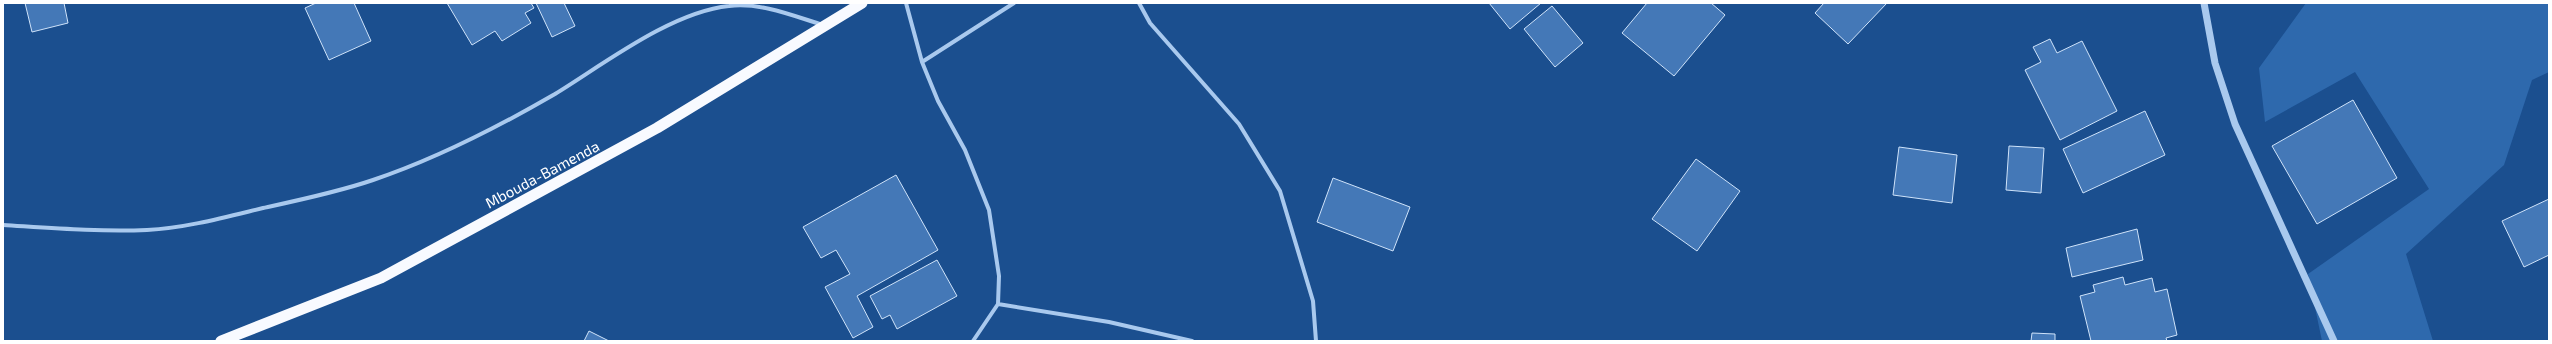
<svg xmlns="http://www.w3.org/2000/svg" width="2552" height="344" font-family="'Exo 2',sans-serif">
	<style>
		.green { fill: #2e69ad }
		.building { fill: #4478b7; stroke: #cfe3fa }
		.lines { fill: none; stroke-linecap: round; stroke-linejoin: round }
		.minor { stroke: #a9c9ee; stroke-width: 4 }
		.tertiary { stroke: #a9c9ee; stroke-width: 7 }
		.trunk { stroke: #f8faff; stroke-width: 11 }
		.labels { text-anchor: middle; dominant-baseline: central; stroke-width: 3.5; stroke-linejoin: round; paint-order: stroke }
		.street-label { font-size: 15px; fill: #fff; stroke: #1b4f8f }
	</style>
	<rect width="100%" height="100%" fill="#1b4f8f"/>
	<!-- green -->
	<path class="green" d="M 2306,3 L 2549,3 L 2549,72 L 2532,80 L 2504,165 L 2406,254 L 2433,341 L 2322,341 L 2308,274 L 2429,189 L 2355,72 L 2265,122 L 2259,68 Z"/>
	<!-- building -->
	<path class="building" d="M 25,3 L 64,3 L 68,23 L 32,32 Z
		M 316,3 L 354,3 L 371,41 L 329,60 L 305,8 Z
		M 447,3 L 531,3 L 534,8 L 525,13 L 531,23 L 502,41 L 495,31 L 472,45 Z
		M 536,3 L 564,3 L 575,26 L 552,37 Z
		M 1489,3 L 1541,3 L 1510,29 Z
		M 1647,3 L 1711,3 L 1725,15 L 1674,76 L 1622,33 Z
		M 1824,3 L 1887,3 L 1848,44 L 1815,13 Z
		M 1552,6 L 1583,43 L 1555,67 L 1524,29 Z
		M 2050,39 L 2057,53 L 2082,41 L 2117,111 L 2060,140 L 2025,70 L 2041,62 L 2033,47 Z
		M 2353,100 L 2397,178 L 2317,224 L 2272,146 Z
		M 2145,111 L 2165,155 L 2083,193 L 2063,149 Z
		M 2009,146 L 2044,148 L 2041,193 L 2006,190 Z
		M 1899,147 L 1957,155 L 1952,203 L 1893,195 Z
		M 1696,159 L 1740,191 L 1697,251 L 1652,219 Z
		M 896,175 L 938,250 L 857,296 L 873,327 L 853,338 L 825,287 L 850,274 L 836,250 L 821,258 L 803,227 Z
		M 1333,178 L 1410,207 L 1393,251 L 1317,222 Z
		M 2549,199 L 2549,255 L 2524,267 L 2502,221 Z
		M 2137,229 L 2143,260 L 2072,277 L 2066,248 Z
		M 937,260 L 957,296 L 897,329 L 890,315 L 882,319 L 870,296 Z
		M 2123,277 L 2125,285 L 2152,278 L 2155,292 L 2167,289 L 2177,335 L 2166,338 L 2167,341 L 2091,341 L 2080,296 L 2095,292 L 2093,285 Z
		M 589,331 L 609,341 L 584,341 Z
		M 2032,333 L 2055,334 L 2055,341 L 2031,341 Z"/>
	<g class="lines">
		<!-- minor -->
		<path class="minor" d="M 906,3 L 922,62 L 938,101 L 965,150 L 989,210 L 999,276 L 998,304 L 973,341
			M 1139,3 L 1150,23 L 1239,124 L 1280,191 L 1313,301 L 1316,341
			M 922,62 L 1014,3
			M 3,225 C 51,228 99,232 147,230 C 186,228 226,217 263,208 C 300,200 338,192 373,180 C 436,159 498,127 555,94 C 604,64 671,12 729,6 C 760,2 794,16 823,25
			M 998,304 L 1109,322 L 1192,341"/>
		<!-- tertiary -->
		<path class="tertiary" d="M 2204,3 L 2215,63 L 2235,124 L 2334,341"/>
		<!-- trunk -->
		<path class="trunk" d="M 221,341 L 381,278 L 657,128 L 862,3"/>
	</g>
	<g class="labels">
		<!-- street labels -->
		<g class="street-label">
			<text transform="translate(542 174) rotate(-28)">Mbouda-Bamenda</text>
		</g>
	</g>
	<!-- border -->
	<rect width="2552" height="344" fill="none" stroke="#ffffff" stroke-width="8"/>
</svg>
